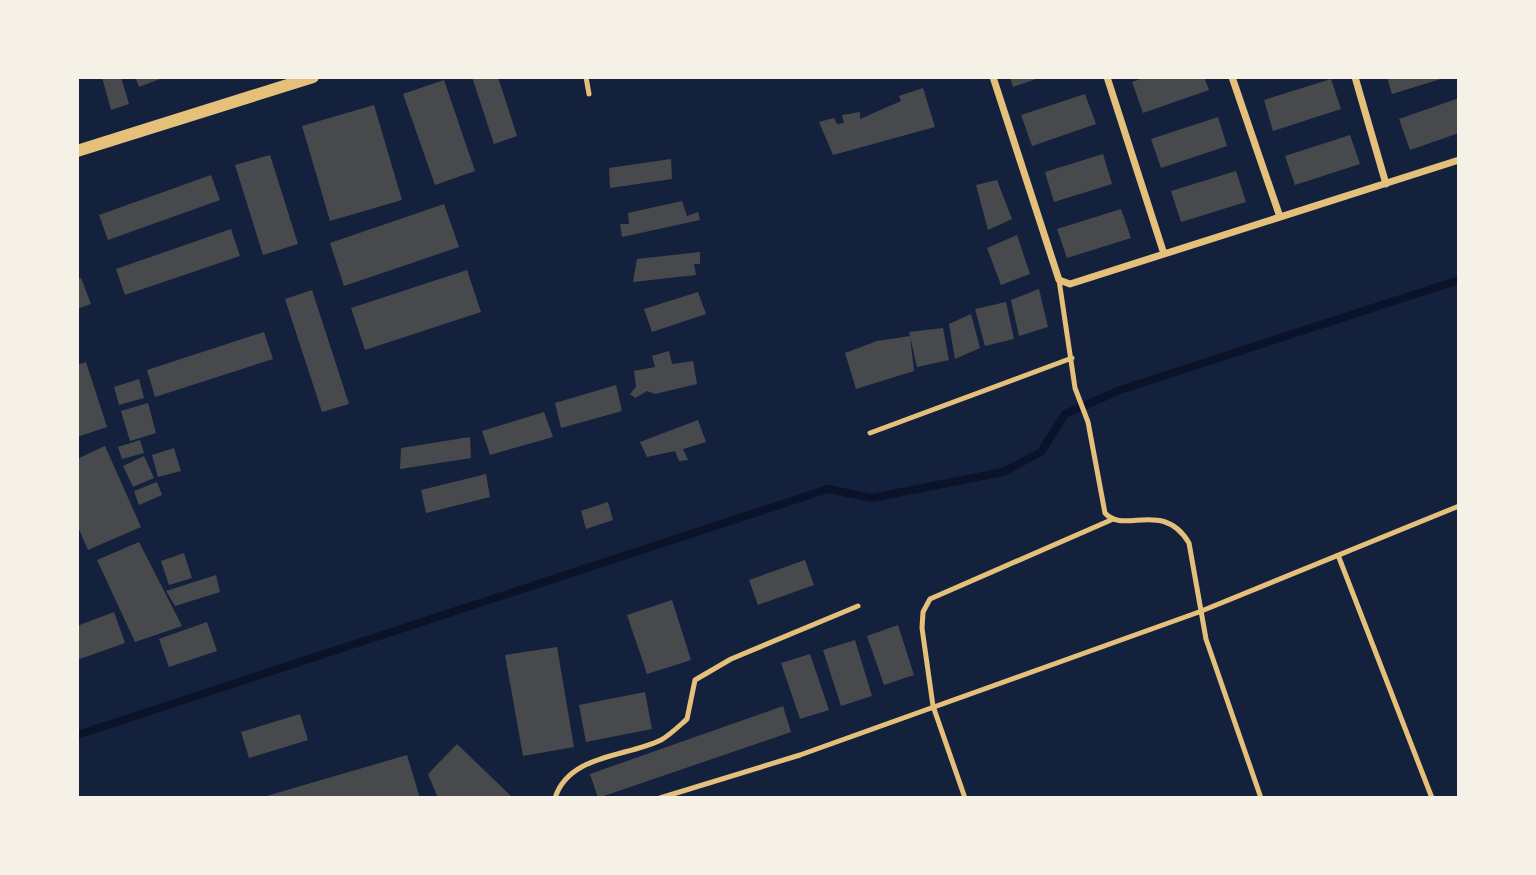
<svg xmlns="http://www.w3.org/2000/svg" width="1536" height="875" font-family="'Times New Roman',serif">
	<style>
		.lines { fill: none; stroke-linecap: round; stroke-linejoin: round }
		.stream { stroke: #0b132b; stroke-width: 8 }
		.building { fill: #48494c }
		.service { stroke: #e5c07b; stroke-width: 5 }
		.minor { stroke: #e5c07b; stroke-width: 7 }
		.tertiary { stroke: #e5c07b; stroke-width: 12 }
	</style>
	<rect width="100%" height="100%" fill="#14213d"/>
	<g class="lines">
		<!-- stream -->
		<path class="stream" d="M 77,735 L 828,489 L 872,498 L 1003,472 L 1041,452 L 1065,414 L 1120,390 L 1459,280"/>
	</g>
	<!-- building -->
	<path class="building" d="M 102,77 L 121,77 L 129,104 L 111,110 Z
		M 135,77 L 165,77 L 139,87 Z
		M 472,77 L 498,77 L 517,136 L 494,144 Z
		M 1010,77 L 1042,77 L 1013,87 Z
		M 1146,77 L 1204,77 L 1209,90 L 1143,113 L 1132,82 Z
		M 1387,77 L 1444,77 L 1444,78 L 1392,94 Z
		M 1331,79 L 1341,109 L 1273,131 L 1264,100 Z
		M 444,80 L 475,171 L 435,185 L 403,94 Z
		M 923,88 L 935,127 L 833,155 L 819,122 L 834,118 L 837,124 L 844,123 L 842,115 L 860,112 L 860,119 L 901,101 L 899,96 Z
		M 1085,94 L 1096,124 L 1032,146 L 1021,115 Z
		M 1459,98 L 1459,133 L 1410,150 L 1399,119 Z
		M 374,105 L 402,200 L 330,221 L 302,126 Z
		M 1218,117 L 1227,146 L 1161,168 L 1151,139 Z
		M 1350,135 L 1360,164 L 1295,185 L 1285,156 Z
		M 1103,154 L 1112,184 L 1054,202 L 1045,172 Z
		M 270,155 L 298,244 L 263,255 L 235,165 Z
		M 671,159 L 672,179 L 610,188 L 609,168 Z
		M 1236,171 L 1246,202 L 1181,222 L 1171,191 Z
		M 211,175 L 220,200 L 108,240 L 99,215 Z
		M 997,180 L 1012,219 L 988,230 L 976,185 Z
		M 682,201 L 687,216 L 698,212 L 700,220 L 622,237 L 620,224 L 629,224 L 628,213 Z
		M 444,204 L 459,247 L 344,286 L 330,243 Z
		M 1121,209 L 1131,238 L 1067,258 L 1057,229 Z
		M 231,229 L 240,256 L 125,295 L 116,269 Z
		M 1017,235 L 1030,274 L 1001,285 L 987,248 Z
		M 700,252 L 700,264 L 694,264 L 696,275 L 633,282 L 637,259 Z
		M 467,270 L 481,312 L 365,350 L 351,308 Z
		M 81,278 L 91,304 L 77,309 L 77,279 Z
		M 1039,289 L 1048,327 L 1019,336 L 1011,300 Z
		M 312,290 L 349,404 L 322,412 L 285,299 Z
		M 698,292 L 706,314 L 652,332 L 644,309 Z
		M 1006,302 L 1014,339 L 985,346 L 975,309 Z
		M 971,314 L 980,348 L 955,359 L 949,324 Z
		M 943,328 L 949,360 L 917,367 L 909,332 Z
		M 264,332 L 273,359 L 155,397 L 147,370 Z
		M 910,336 L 914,371 L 856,389 L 845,353 L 877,341 Z
		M 669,351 L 672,364 L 693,361 L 697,384 L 655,394 L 647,391 L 635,398 L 630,394 L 636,387 L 634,371 L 655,367 L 652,356 Z
		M 86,362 L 107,427 L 77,437 L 77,365 Z
		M 139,379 L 144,398 L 119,405 L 114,387 Z
		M 616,385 L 622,411 L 561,428 L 555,403 Z
		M 148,403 L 156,433 L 130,441 L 121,411 Z
		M 544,412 L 553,437 L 490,455 L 482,431 Z
		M 698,420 L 706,442 L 683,449 L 688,460 L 679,461 L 675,451 L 647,457 L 640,442 Z
		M 470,437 L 471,458 L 400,469 L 401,448 Z
		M 140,440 L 144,453 L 122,459 L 118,447 Z
		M 105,446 L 141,527 L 88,550 L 77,525 L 77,459 Z
		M 174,448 L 181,471 L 158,477 L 152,455 Z
		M 144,456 L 154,478 L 133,487 L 123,466 Z
		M 486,474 L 490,497 L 426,513 L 421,490 Z
		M 157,482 L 162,495 L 139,505 L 134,491 Z
		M 608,502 L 613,520 L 586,529 L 581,511 Z
		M 139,542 L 182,626 L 135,642 L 97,560 Z
		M 184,553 L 192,578 L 169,585 L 161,561 Z
		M 805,560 L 814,585 L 758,605 L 749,580 Z
		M 216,575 L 220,592 L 175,606 L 166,591 Z
		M 672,600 L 691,660 L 647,674 L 627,615 Z
		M 114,612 L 125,643 L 77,660 L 77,626 Z
		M 207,622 L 217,651 L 169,667 L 159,639 Z
		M 898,625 L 914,675 L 884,685 L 867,636 Z
		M 855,640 L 872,696 L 841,706 L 823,650 Z
		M 557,647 L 574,747 L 523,756 L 505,655 Z
		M 810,654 L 829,710 L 800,719 L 781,663 Z
		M 645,692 L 652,729 L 586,742 L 579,705 Z
		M 783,706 L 791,732 L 598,798 L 590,774 Z
		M 300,714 L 308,740 L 249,758 L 241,732 Z
		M 457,744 L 513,798 L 438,798 L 428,774 Z
		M 407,755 L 420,798 L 263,798 L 263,797 Z"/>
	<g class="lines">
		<!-- service -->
		<path class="service" d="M 586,77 L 589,94
			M 1059,280 L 1075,388 L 1088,422 L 1105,513 C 1124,535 1163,499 1189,543 L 1206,639 L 1261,798
			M 870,433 L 1072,358
			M 1338,555 L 1432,798
			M 555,798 C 569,754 627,757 661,740 C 670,735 679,726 687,719 L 695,680 L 731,659 L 858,606
			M 660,798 L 800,755 L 1199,612 L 1459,506
			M 965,798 L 933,706 L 922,628 L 923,612 L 930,599 L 1111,520"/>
		<!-- minor -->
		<path class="minor" d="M 993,77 L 1059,280 L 1070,284 L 1459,160
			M 1107,77 L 1164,254
			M 1232,77 L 1280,217
			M 1355,77 L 1386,184"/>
		<!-- tertiary -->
		<path class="tertiary" d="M 77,151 L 313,77"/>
	</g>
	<!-- border -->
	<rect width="1536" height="875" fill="none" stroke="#f6f1e7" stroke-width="158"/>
</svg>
